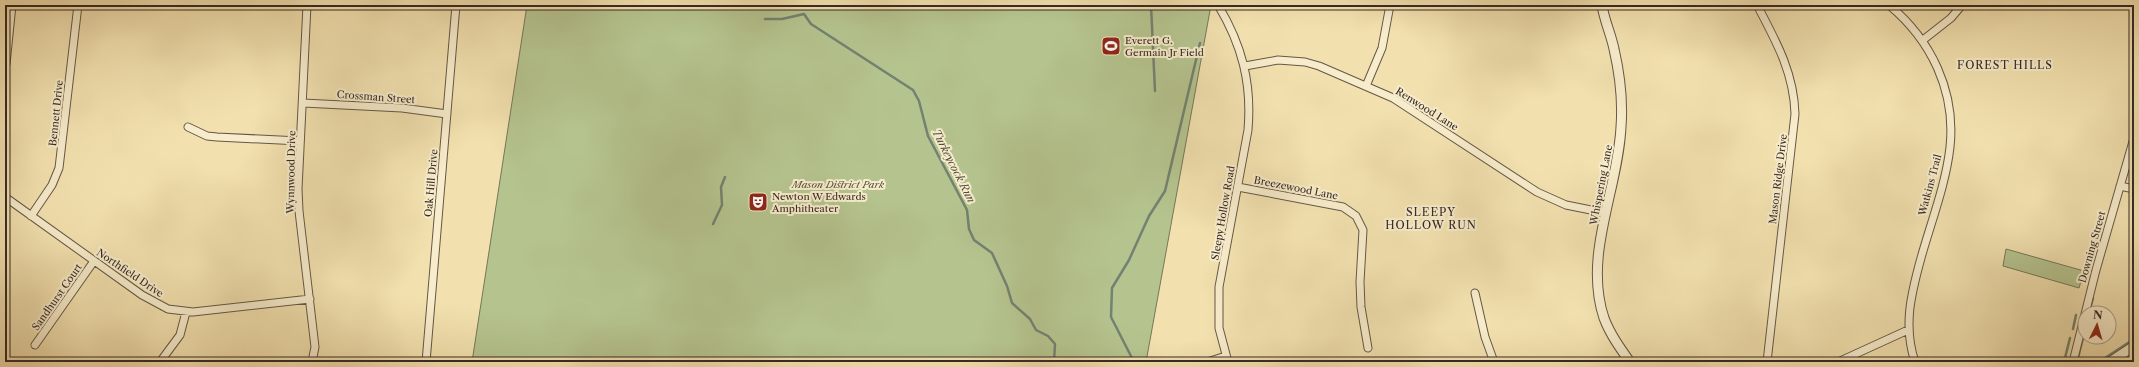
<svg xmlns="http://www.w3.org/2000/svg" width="2139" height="367" font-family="'Libre Caslon Text',serif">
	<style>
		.green { fill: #b5c48f; stroke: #76765a }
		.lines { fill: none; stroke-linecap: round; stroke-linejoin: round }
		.stream { stroke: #738271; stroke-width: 2.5 }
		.minor-casing { stroke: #655747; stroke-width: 9 }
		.tertiary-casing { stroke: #655747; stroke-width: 11 }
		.minor { stroke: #f7eccb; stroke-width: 7 }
		.tertiary { stroke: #f7eccb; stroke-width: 9 }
		.labels { text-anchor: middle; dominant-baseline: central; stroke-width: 4; stroke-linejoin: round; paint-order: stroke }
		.poi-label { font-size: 10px; fill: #362924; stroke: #f7eccb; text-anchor: start }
		.street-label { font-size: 10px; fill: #362924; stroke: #f7eccb }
		.park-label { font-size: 10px; font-style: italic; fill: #56503f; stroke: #f7eccb }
		.neighbourhood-label { font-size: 11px; letter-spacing: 1px; fill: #362924; stroke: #f7eccb }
		.water-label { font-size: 11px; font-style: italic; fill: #504e44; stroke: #f7eccb }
	</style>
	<rect width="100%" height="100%" fill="#f2e1af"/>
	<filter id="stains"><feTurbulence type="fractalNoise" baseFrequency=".005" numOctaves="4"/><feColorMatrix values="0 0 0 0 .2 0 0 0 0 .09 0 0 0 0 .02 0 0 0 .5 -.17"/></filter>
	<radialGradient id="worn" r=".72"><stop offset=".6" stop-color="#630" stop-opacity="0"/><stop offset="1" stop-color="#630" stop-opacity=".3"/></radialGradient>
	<!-- green -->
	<path class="green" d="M 527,5 L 1211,5 L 1146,362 L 472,362 Z
		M 2006,249 L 2084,271 L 2079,288 L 2003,266 Z"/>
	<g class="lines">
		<!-- stream -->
		<path class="stream" d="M 1151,5 L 1155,91
			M 765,19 L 782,19 L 804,14 L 811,24 L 913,90 L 919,101 L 928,136 L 967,210 L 969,229 L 974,240 L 992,253 L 1007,286 L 1012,303 L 1030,319 L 1036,330 L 1048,336 L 1055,344 L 1054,362
			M 713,224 L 722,205 L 721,187 L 725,177
			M 2089,313 L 2093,298
			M 2073,329 L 2076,315
			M 1134,362 L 1111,317 L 1112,288 L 1129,260 L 1149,216 L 1165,191 L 1200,43
			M 2064,362 L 2070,338
			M 2077,362 L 2085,330
			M 2099,362 L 2134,339"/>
		<defs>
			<path id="minor" d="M 307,5 L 298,189 L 299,211 L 315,347 L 312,362
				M 1218,5 C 1242,45 1252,83 1248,130 L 1219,287 L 1219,328 L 1228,362
				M 1757,5 C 1776,41 1794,73 1795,114 L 1767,362
				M 1889,5 C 1931,40 1956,91 1950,147 C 1946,184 1931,222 1921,258 C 1911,294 1903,326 1915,362
				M 1923,40 L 1951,18 L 1962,5
				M 6,64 L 12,5
				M 1245,66 L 1278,60 L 1305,62 L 1319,66 L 1393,98 L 1537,192 L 1566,205 L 1606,213
				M 1366,86 L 1382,48 L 1390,5
				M 303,103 L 402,108 L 447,114
				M 188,127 L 207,136 L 217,137 L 300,141
				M 2120,186 L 2134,189
				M 1238,187 L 1343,207 L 1356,216 L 1363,230 L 1360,282 L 1361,307 L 1368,348
				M 5,197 L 142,295 L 168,309 L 193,312 L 310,299
				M 31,216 L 52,185 L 59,168 L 78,5
				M 1475,293 L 1485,337 L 1494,362
				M 35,345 L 94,261
				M 160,362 L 180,335 L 186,312
				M 426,362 L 456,5
				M 1207,362 L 1226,356
				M 1838,362 L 1908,330
				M 2073,362 L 2096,270 L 2134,138"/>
			<path id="tertiary" d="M 1602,5 C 1604,20 1611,34 1614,49 C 1620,75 1623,101 1621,127 C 1618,190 1583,255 1604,318 C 1610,334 1620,348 1630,362
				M 2110,362 L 2134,346"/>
		</defs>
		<!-- minor casing -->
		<use href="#minor" class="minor-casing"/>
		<!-- tertiary casing -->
		<use href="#tertiary" class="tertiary-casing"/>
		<!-- minor -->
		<use href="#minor" class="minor"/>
		<!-- tertiary -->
		<use href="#tertiary" class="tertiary"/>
	</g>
	<!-- icons -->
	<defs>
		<symbol id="stadium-square" viewBox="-11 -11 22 22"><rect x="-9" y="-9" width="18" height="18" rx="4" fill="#8f2418" stroke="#f7eccb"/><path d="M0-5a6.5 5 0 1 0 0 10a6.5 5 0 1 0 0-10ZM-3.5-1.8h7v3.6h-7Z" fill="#fff"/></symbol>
		<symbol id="theatre-square" viewBox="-11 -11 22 22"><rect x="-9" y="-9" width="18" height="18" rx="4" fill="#8f2418" stroke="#f7eccb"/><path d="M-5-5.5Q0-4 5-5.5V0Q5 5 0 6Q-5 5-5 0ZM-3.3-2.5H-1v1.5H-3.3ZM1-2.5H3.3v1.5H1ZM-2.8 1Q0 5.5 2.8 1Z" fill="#fff"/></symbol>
	</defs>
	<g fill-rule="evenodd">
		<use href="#stadium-square" x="1100" y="35" width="22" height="22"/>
		<use href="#theatre-square" x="747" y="191" width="22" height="22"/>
	</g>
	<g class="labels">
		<!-- poi labels -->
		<g class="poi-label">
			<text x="1125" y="40">Everett G.<tspan x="1125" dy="12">Germain Jr Field</tspan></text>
			<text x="772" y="196">Newton W Edwards<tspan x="772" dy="12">Amphitheater</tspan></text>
		</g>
		<!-- street labels -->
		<g class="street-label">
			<text transform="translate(376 97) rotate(4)">Crossman Street</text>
			<text transform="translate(1427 109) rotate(32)">Renwood Lane</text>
			<text transform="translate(56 113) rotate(-84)">Bennett Drive</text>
			<text transform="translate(291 172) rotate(-89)">Wynnwood Drive</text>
			<text transform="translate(1778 179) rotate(-83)">Mason Ridge Drive</text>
			<text transform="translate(431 183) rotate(-85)">Oak Hill Drive</text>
			<text transform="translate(1601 185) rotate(-79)">Whispering Lane</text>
			<text transform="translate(1930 185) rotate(-75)">Watkins Trail</text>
			<text transform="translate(1296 188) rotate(11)">Breezewood Lane</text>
			<text transform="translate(1223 213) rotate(-80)">Sleepy Hollow Road</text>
			<text transform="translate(2092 247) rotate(-74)">Downing Street</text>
			<text transform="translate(130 273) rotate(34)">Northfield Drive</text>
			<text transform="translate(57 297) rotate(-55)">Sandhurst Court</text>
		</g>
		<!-- park labels -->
		<g class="park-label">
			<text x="838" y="184">Mason District Park</text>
		</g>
		<!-- neighbourhood labels -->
		<g class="neighbourhood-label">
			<text x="2005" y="65">FOREST HILLS</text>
			<text x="1431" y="212">SLEEPY<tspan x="1431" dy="13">HOLLOW RUN</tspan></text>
		</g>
		<!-- water labels -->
		<g class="water-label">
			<text transform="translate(954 166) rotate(63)">Turkeycock Run</text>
		</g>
	</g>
	<!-- margin -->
	<rect width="2139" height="367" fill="none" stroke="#f2e1af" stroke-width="20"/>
	<rect x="6" y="6" width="2127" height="355" fill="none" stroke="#362924" stroke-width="2"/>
	<rect x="10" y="10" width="2119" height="347" fill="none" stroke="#362924"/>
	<!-- north arrow -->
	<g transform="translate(2097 325) rotate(5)"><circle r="19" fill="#f7eccb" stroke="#aa9e88"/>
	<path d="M0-3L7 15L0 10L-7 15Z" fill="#8f2418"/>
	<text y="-6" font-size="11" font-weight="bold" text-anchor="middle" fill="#362924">N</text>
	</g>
	<rect width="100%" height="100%" filter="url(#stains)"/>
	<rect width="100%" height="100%" fill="url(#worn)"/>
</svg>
